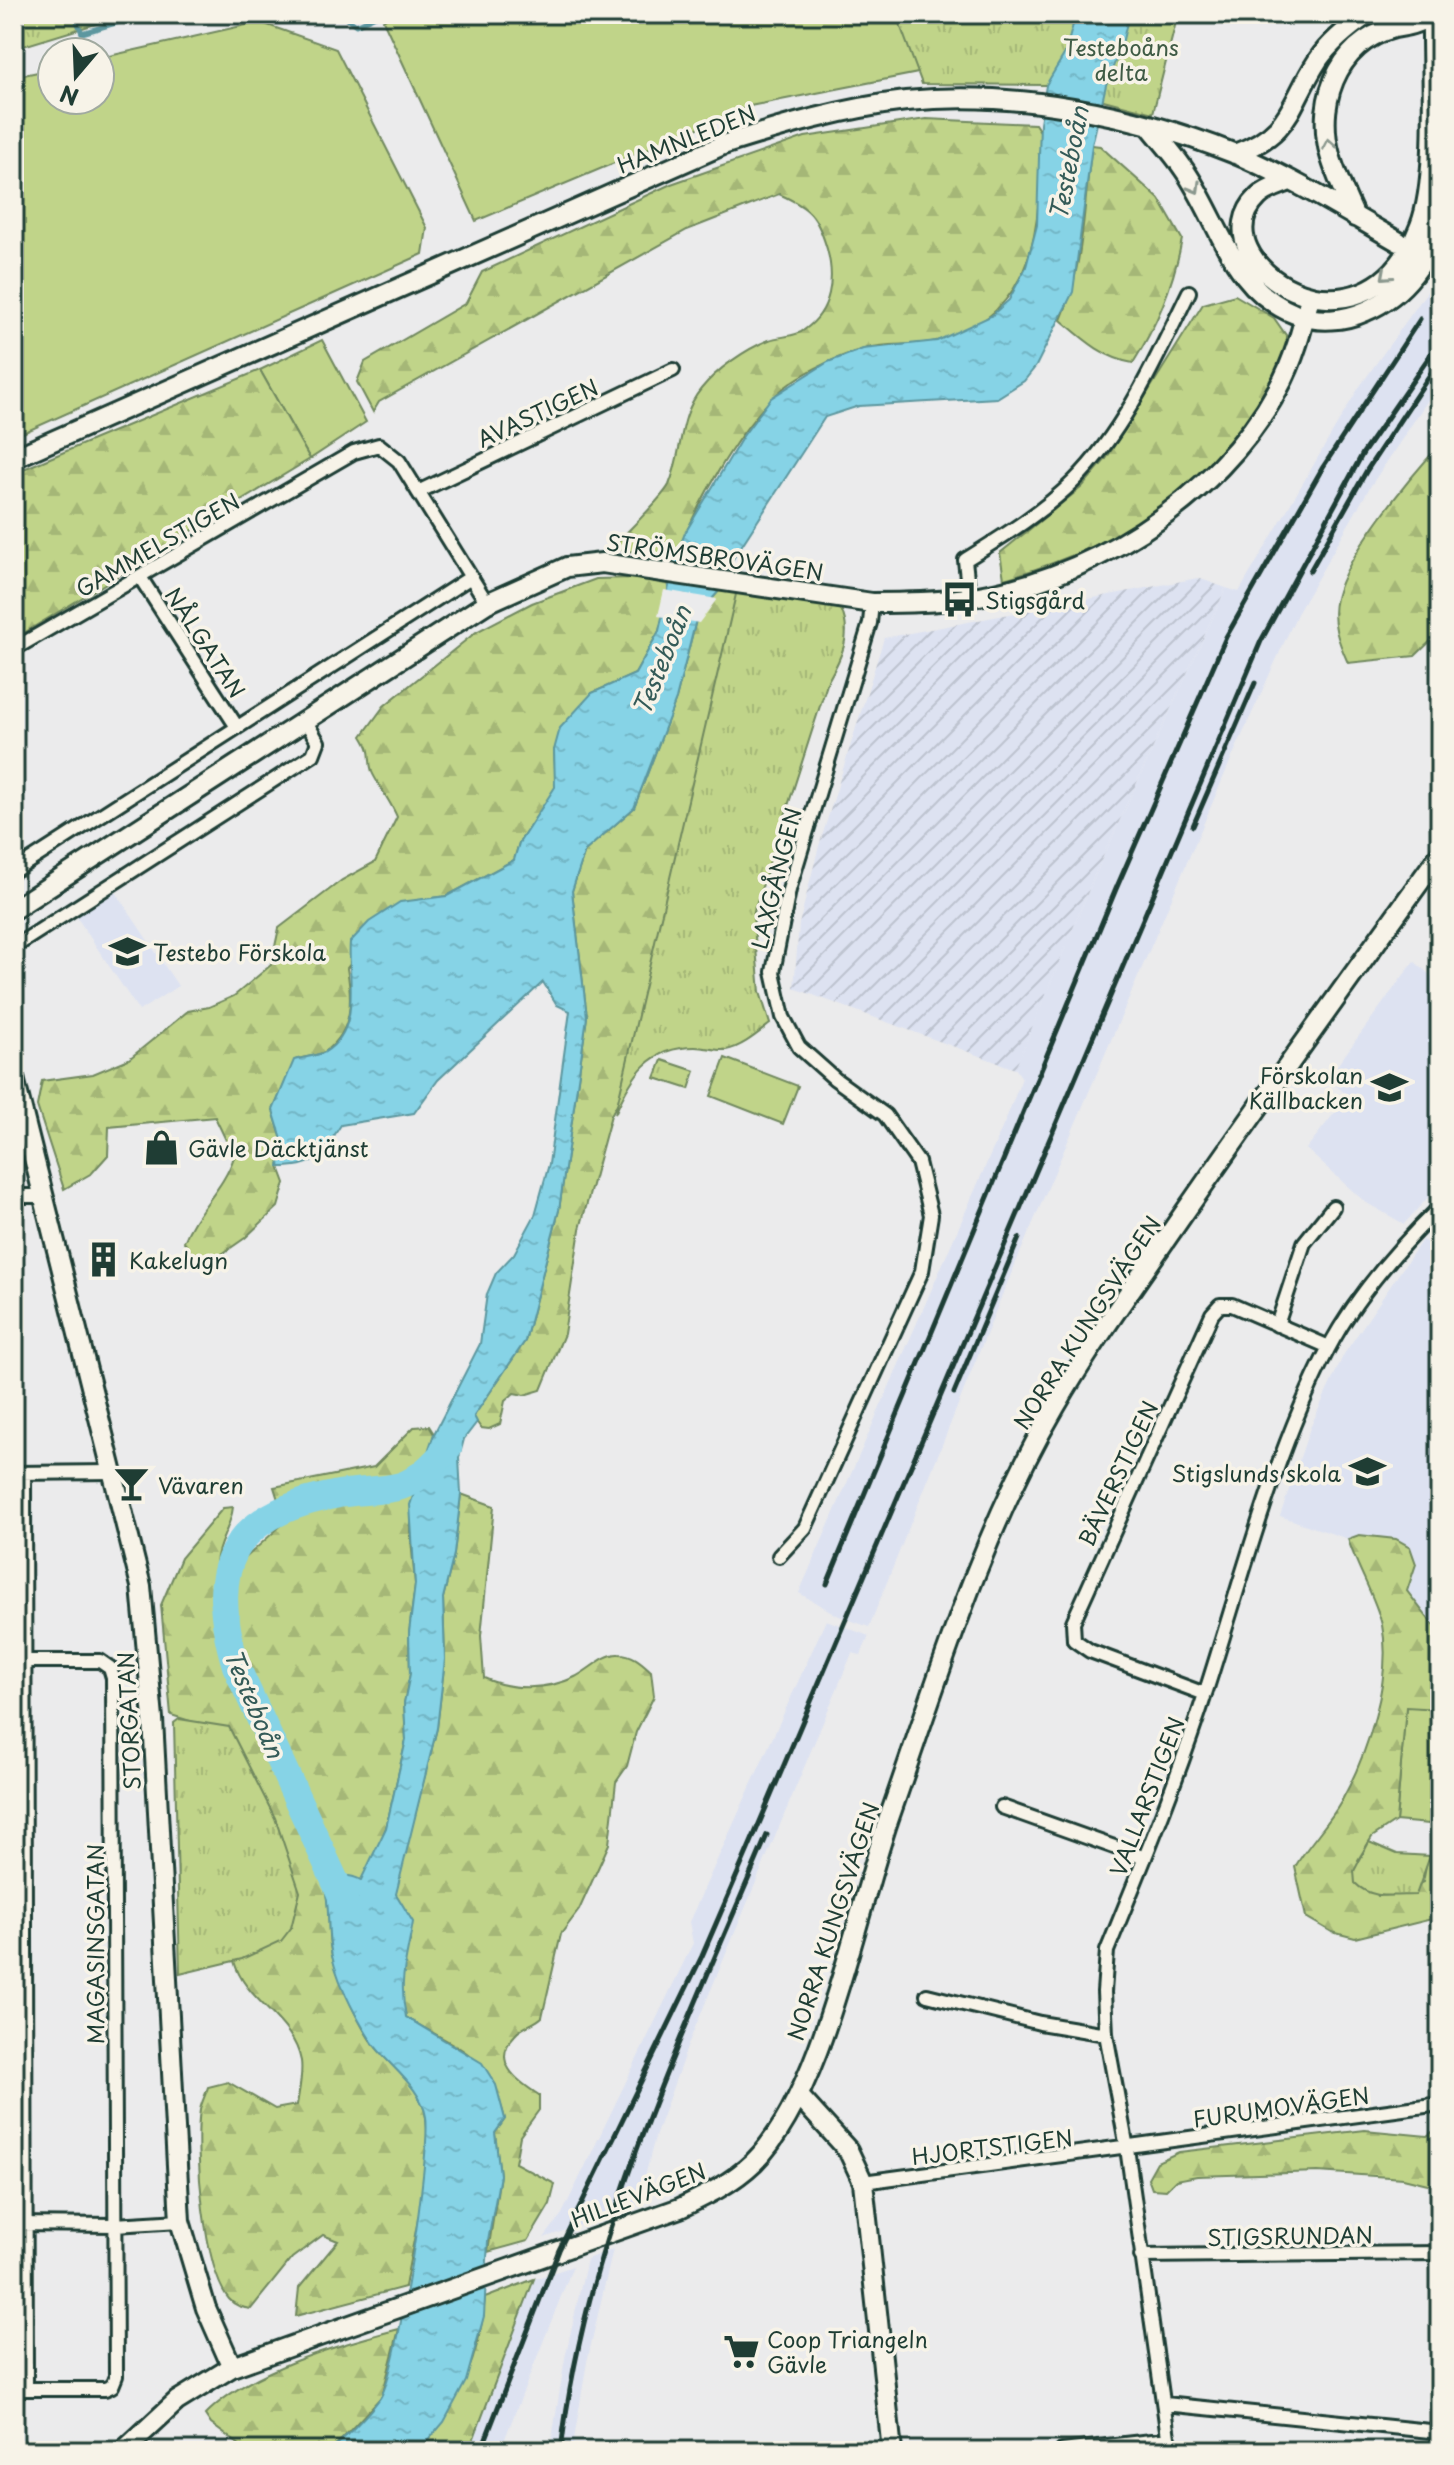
<svg xmlns="http://www.w3.org/2000/svg" width="1454" height="2465" font-family="'Playpen Sans',sans-serif">
	<style>
		.built { fill: #dde2f1 }
		.industrial { fill: url(#industrial-furrows) }
		.green { fill: #c0d489; stroke: #70885e; stroke-width: 2 }
		.forest { fill: url(#forest-firs); stroke: #70885e; stroke-width: 2 }
		.park { fill: url(#park-tufts); stroke: #70885e; stroke-width: 2 }
		.water { fill: url(#water-ripples); stroke: #5d979f; stroke-width: 2 }
		.pier { fill: #ebebec }
		.lines { fill: none; stroke-linecap: round; stroke-linejoin: round }
		.stream { stroke: #5d979f; stroke-width: 5 }
		.river { stroke: #86d3e6; stroke-width: 28 }
		.secondary-tunnel { stroke: #c2c8c7; stroke-width: 18; stroke-dasharray: 18 9; stroke-linecap: butt }
		.street-casing { stroke: #1f3d34; stroke-width: 18 }
		.secondary-casing { stroke: #1f3d34; stroke-width: 24 }
		.street { stroke: #f7f3e8; stroke-width: 12 }
		.secondary { stroke: #f7f3e8; stroke-width: 18 }
		.rail { stroke: #1f3d34; stroke-width: 5 }
		.oneway { stroke: #8b988e }
		.labels { text-anchor: middle; dominant-baseline: central; stroke-width: 7; stroke-linejoin: round; paint-order: stroke }
		.park-label { font-size: 22px; fill: #3f5b45; stroke: #f7f3e8 }
		.street-label { font-size: 22px; fill: #1f3d34; stroke: #f7f3e8 }
		.poi-label { font-size: 22px; fill: #1f3d34; stroke: #f7f3e8; text-anchor: start }
		.water-label { font-size: 24px; font-style: italic; fill: #345b58; stroke: #f7f3e8 }
	</style>
	<defs>
		<pattern id="industrial-furrows" width="10" height="10" patternUnits="userSpaceOnUse" patternTransform="scale(2)"><rect width="10" height="10" fill="#dde2f1"/><path d="M-1 1l2-2M0 10L10 0M9 11l2-2" fill="none" stroke="#bdc3cf"/></pattern>
		<pattern id="forest-firs" width="22" height="20" patternUnits="userSpaceOnUse" patternTransform="scale(2)"><rect width="22" height="20" fill="#c0d489"/><path d="M5 1l3.5 6h-7zM16 11l3.5 6h-7z" fill="#a5b777"/></pattern>
		<pattern id="park-tufts" width="24" height="20" patternUnits="userSpaceOnUse" patternTransform="scale(2)"><rect width="24" height="20" fill="#c0d489"/><path d="M3 7l-1-3M5 7V3M7 7l1-3M15 17l-1-3M17 17v-4M19 17l1-3" fill="none" stroke="#a5b777"/></pattern>
		<pattern id="water-ripples" width="26" height="14" patternUnits="userSpaceOnUse" patternTransform="scale(2)"><rect width="26" height="14" fill="#86d3e6"/><path d="M2 4q2-2 4 0t4 0M15 11q2-2 4 0t4 0" fill="none" stroke="#73b6c6"/></pattern>
	</defs>
	<rect width="100%" height="100%" fill="#ebebec"/>
	<filter id="ink" filterUnits="userSpaceOnUse"><feTurbulence type="fractalNoise" baseFrequency=".0125" numOctaves="2"/><feDisplacementMap in="SourceGraphic" scale="16" xChannelSelector="R" yChannelSelector="G"/><feConvolveMatrix kernelMatrix="1 2 1 2 8 2 1 2 1" color-interpolation-filters="sRGB"/></filter>
	<g filter="url(#ink)">
		<!-- built -->
		<path class="built" d="M 1429,289 L 1440,296 L 1440,382 L 1370,487 L 1297,614 L 1229,764 L 1000,1300 L 869,1627 L 839,1616 L 799,1593 L 1006,1119 L 1022,1078 L 1015,1068 L 1097,870 L 1226,588 L 1239,592 L 1358,389 Z
			M 115,891 L 178,986 L 139,1011 L 76,916 Z
			M 1414,961 L 1440,984 L 1440,1184 L 1404,1224 L 1365,1202 L 1306,1149 L 1348,1096 L 1328,1078 Z
			M 1422,1240 L 1440,1249 L 1440,1634 L 1407,1591 L 1416,1564 L 1359,1535 L 1348,1539 L 1280,1516 L 1310,1428 L 1344,1354 Z
			M 826,1620 L 869,1636 L 861,1655 L 852,1653 L 689,2042 L 655,2137 L 638,2204 L 544,2238 L 562,2214 L 693,1943 L 689,1922 Z
			M 613,2249 L 587,2362 L 572,2451 L 550,2451 L 565,2358 L 587,2259 Z
			M 573,2266 L 500,2451 L 469,2451 L 534,2279 Z"/>
		<!-- industrial -->
		<path class="industrial" d="M 1198,578 L 1226,588 L 1097,870 L 1015,1069 L 794,988 L 799,924 L 819,846 L 884,638 Z"/>
		<!-- green -->
		<path class="green" d="M 392,14 L 961,14 L 938,69 L 750,106 L 476,221 L 383,20 Z
			M 259,22 L 336,49 L 427,228 L 423,254 L 14,437 L 14,77 L 52,69 L 52,100 L 100,100 L 100,58 Z
			M 322,340 L 366,422 L 310,459 L 260,370 Z
			M 725,1058 L 798,1086 L 783,1124 L 711,1096 Z
			M 1406,1706 L 1440,1709 L 1440,1825 L 1396,1821 Z"/>
		<!-- forest -->
		<path class="forest" d="M 926,119 L 1035,124 L 1041,133 C 1040,222 1040,315 936,341 C 913,347 887,342 864,349 C 841,355 811,369 792,382 C 745,413 696,506 675,559 L 612,548 C 625,533 662,499 669,485 C 683,452 678,417 701,389 C 717,369 746,349 769,340 C 780,336 796,337 804,330 C 832,311 835,278 827,249 C 817,215 810,208 779,194 L 687,230 L 379,402 L 373,412 L 357,382 L 365,362 L 466,303 L 482,272 L 671,184 L 805,137 Z
			M 1092,145 L 1100,146 L 1159,199 L 1182,239 C 1174,283 1157,325 1133,363 C 1103,358 1083,339 1061,320 C 1085,264 1083,204 1092,145 Z
			M 1235,295 L 1274,318 L 1290,341 C 1276,383 1237,452 1202,480 C 1144,526 1074,559 1004,579 L 1000,553 L 1082,487 L 1106,459 L 1203,304 Z
			M 260,370 L 310,459 L 14,639 L 14,473 Z
			M 1440,445 L 1440,632 L 1415,656 L 1348,663 C 1339,643 1330,621 1336,598 C 1346,555 1409,478 1440,445 Z
			M 633,578 L 671,585 L 659,631 L 635,674 L 592,693 L 554,750 L 556,787 L 519,843 L 514,860 L 447,896 L 400,903 L 347,968 C 352,998 354,1030 326,1051 C 318,1056 303,1057 295,1060 L 273,1110 L 283,1143 L 279,1167 L 285,1183 L 278,1207 L 245,1238 L 219,1256 L 193,1259 L 184,1242 C 196,1210 223,1190 234,1157 L 215,1117 L 109,1127 L 108,1155 L 92,1173 L 64,1189 L 37,1106 L 42,1081 L 93,1074 L 129,1059 L 188,1011 L 209,1007 L 234,996 L 271,965 L 279,928 L 342,880 L 375,862 L 397,817 C 392,804 375,780 372,772 C 367,756 374,755 362,736 L 384,706 L 476,632 L 532,603 L 596,579 Z
			M 737,590 L 676,1043 L 642,1059 L 611,1115 L 580,1229 L 564,1334 L 541,1390 L 524,1395 L 514,1393 L 505,1401 L 500,1424 L 489,1429 L 481,1428 L 473,1417 L 525,1341 L 559,1210 L 587,1017 L 572,891 L 585,851 L 634,808 L 676,699 L 697,616 L 719,591 Z
			M 429,1426 L 434,1434 L 410,1528 L 415,1584 L 409,1633 L 410,1674 L 404,1703 L 406,1740 L 386,1828 L 373,1860 L 361,1880 L 324,1885 C 331,1905 327,1924 330,1945 C 333,1970 356,2018 370,2040 C 387,2065 423,2086 426,2118 C 432,2174 414,2232 405,2287 L 296,2316 L 299,2288 L 338,2241 L 323,2235 L 292,2258 L 251,2309 C 243,2308 235,2306 229,2299 C 204,2270 194,2149 200,2110 C 201,2103 206,2094 208,2087 L 228,2082 L 275,2109 L 297,2105 C 299,2091 303,2074 301,2061 C 293,2018 245,2002 234,1961 L 219,1730 L 171,1715 L 161,1605 L 181,1558 L 223,1508 L 233,1507 C 231,1528 217,1543 216,1563 L 232,1570 L 285,1522 L 274,1487 L 374,1467 L 414,1427 Z
			M 461,1494 L 494,1506 L 481,1636 L 484,1678 C 511,1691 548,1690 575,1677 C 588,1671 605,1653 619,1654 C 633,1654 641,1662 651,1671 L 654,1696 L 636,1732 L 627,1766 L 616,1782 L 609,1844 L 579,1910 L 561,1934 L 542,2017 C 533,2025 523,2026 515,2035 C 490,2061 517,2081 539,2095 L 539,2110 L 520,2136 L 515,2163 L 555,2184 L 550,2204 L 528,2241 L 488,2252 L 500,2175 L 495,2133 L 505,2119 C 488,2051 462,2052 406,2017 L 401,1993 L 403,1961 L 410,1941 L 395,1894 L 437,1728 L 445,1659 L 443,1598 L 454,1554 Z
			M 1359,1535 L 1396,1539 L 1410,1547 L 1416,1564 L 1407,1591 L 1440,1634 L 1440,1709 L 1406,1707 L 1396,1821 L 1372,1837 L 1358,1860 L 1378,1896 L 1394,1895 L 1423,1882 L 1427,1862 L 1436,1847 L 1440,1847 L 1440,1917 L 1355,1938 L 1332,1932 L 1306,1917 L 1295,1867 C 1308,1844 1328,1825 1341,1802 C 1367,1755 1393,1678 1382,1625 C 1375,1596 1357,1568 1348,1539 Z
			M 1440,2126 L 1440,2187 L 1403,2178 L 1318,2172 L 1197,2176 L 1176,2180 L 1166,2190 L 1152,2189 L 1148,2178 L 1157,2162 L 1179,2152 L 1365,2130 L 1427,2136 Z
			M 534,2279 L 469,2451 L 419,2451 C 457,2408 481,2355 485,2298 Z
			M 399,2329 L 382,2396 L 331,2451 L 248,2451 L 211,2424 L 205,2415 C 250,2369 338,2345 399,2329 Z"/>
		<!-- park -->
		<path class="park" d="M 14,14 L 128,14 L 14,49 Z
			M 896,14 L 1178,14 L 1153,113 L 1046,85 L 922,84 Z
			M 737,590 L 841,609 C 853,635 841,658 828,681 L 753,915 L 760,992 L 770,1024 C 757,1034 742,1047 726,1050 C 717,1051 705,1047 695,1047 C 649,1047 632,1075 615,1114 Z
			M 662,1060 L 695,1071 L 689,1089 L 655,1078 Z
			M 179,1719 L 229,1727 L 275,1818 L 300,1892 L 291,1928 L 281,1941 L 242,1959 L 180,1974 L 174,1723 Z
			M 1369,1842 L 1397,1854 L 1430,1856 L 1416,1895 C 1394,1895 1371,1900 1355,1883 L 1354,1871 Z"/>
		<!-- water -->
		<path class="water" d="M 1076,14 L 1129,14 L 1122,44 L 1106,85 L 1092,145 L 1073,292 L 1036,366 L 1024,381 L 997,398 L 859,406 L 825,417 L 731,562 L 719,591 L 697,616 L 676,699 L 634,808 L 585,851 L 572,891 L 587,1017 L 559,1210 L 525,1341 L 474,1416 L 477,1422 L 464,1439 L 459,1458 L 461,1494 L 454,1554 L 443,1598 L 445,1659 L 437,1728 L 396,1894 L 413,1922 C 407,1959 398,1979 406,2017 L 482,2063 L 496,2085 L 505,2119 L 495,2133 L 500,2175 L 488,2241 L 484,2316 L 466,2381 L 444,2422 L 419,2451 L 331,2451 C 347,2434 367,2417 380,2398 C 398,2372 431,2151 426,2117 C 421,2085 386,2065 370,2039 C 354,2014 333,1974 330,1944 C 327,1924 330,1905 324,1884 C 336,1875 347,1873 361,1880 L 386,1828 L 406,1740 L 404,1703 L 410,1674 L 409,1633 L 415,1584 L 410,1505 L 434,1434 L 480,1344 L 487,1294 L 496,1273 L 514,1254 L 535,1215 L 549,1164 L 570,1011 L 557,1005 L 543,982 L 438,1080 L 414,1113 L 341,1125 C 321,1155 318,1167 279,1167 L 283,1143 L 273,1110 L 294,1060 C 303,1057 317,1056 325,1052 C 363,1028 347,978 350,942 L 369,922 L 400,902 L 447,896 L 514,860 L 519,843 L 555,787 L 554,750 L 560,728 L 592,693 L 635,674 L 659,631 L 675,559 L 685,533 L 743,436 L 771,398 L 828,362 L 863,349 L 937,341 L 991,316 L 1009,300 L 1026,267 L 1037,225 L 1040,123 L 1046,85 L 1065,53 Z"/>
		<!-- pier -->
		<path class="pier" d="M 664,590 L 717,599 L 699,623 L 658,616 Z"/>
		<g class="lines">
			<!-- stream -->
			<path class="stream" d="M 74,14 L 82,33 L 146,14
				M 341,14 L 356,25 L 380,14"/>
			<!-- river -->
			<path class="river" d="M 348,1909 L 236,1666 C 206,1567 230,1515 334,1495 C 356,1490 380,1492 401,1486 C 419,1480 436,1462 448,1448"/>
			<!-- secondary-tunnel -->
			<path class="secondary-tunnel" d="M 1399,242 L 1440,267"/>
			<defs>
				<path id="street" d="M 418,492 L 673,370
					M 140,577 L 237,727
					M 969,597 L 965,560 C 1002,537 1043,512 1074,481 C 1126,429 1157,357 1189,292
					M 14,649 L 354,452 L 379,445 L 399,461 L 487,603
					M 14,871 L 471,577
					M 14,947 L 313,755 L 318,742 L 305,720
					M 14,1196 L 44,1196
					M 1277,1325 L 1304,1243 L 1333,1207
					M 14,1473 L 112,1472
					M 24,1473 L 26,2389
					M 779,1556 L 805,1528 L 922,1271 L 931,1215 L 918,1162 L 885,1115 L 835,1079 L 799,1047 L 783,1017 L 773,972 L 789,890 L 870,623 L 872,603
					M 14,1661 L 100,1661 L 110,1668 L 113,1678 L 116,2376 L 112,2386 L 105,2389 L 14,2389
					M 1205,1694 L 1090,1651 L 1074,1640 L 1073,1622 L 1212,1314 L 1220,1305 L 1232,1305 L 1329,1347
					M 1002,1807 L 1145,1858
					M 927,1995 L 1040,2023 L 1106,2034
					M 863,2182 L 1440,2104
					M 14,2224 L 115,2225 L 180,2221
					M 1141,2256 L 1440,2253
					M 1165,2404 L 1440,2432
					M 1062,2451 L 1169,2439
					M 1170,2451 L 1127,2148 L 1106,2034 L 1104,1992 L 1107,1951 C 1142,1865 1178,1779 1206,1691 C 1243,1576 1273,1456 1328,1349 C 1356,1296 1398,1248 1440,1207"/>
				<path id="secondary" d="M 1149,125 C 1160,139 1173,153 1183,168 C 1220,220 1230,288 1295,314 C 1318,323 1344,321 1366,311 C 1404,295 1430,259 1440,220
					M 1235,154 C 1293,132 1288,106 1318,60 C 1331,41 1349,27 1368,14
					M 1290,181 C 1280,185 1266,189 1258,197 C 1193,260 1364,373 1420,226 C 1439,178 1431,69 1432,14
					M 1355,217 C 1346,197 1336,176 1330,155 C 1314,96 1343,34 1405,26 C 1418,24 1428,16 1440,16
					M 14,458 L 723,145 C 783,126 844,108 906,101 C 1015,90 1132,113 1233,153 C 1291,177 1345,211 1399,242
					M 14,909 L 487,603 L 567,567 L 602,563 L 872,603 C 901,603 930,603 958,599 C 1083,585 1218,501 1278,389 C 1294,361 1302,329 1310,297
					M 14,1078 L 141,1586 L 153,1719 L 180,2221 L 206,2308 L 232,2367
					M 799,2096 L 848,2150 L 863,2182 L 892,2451
					M 123,2451 L 177,2401 L 232,2367 L 680,2208 C 707,2195 732,2183 754,2162 C 823,2094 856,1913 889,1818 C 938,1679 980,1535 1055,1407 C 1093,1341 1139,1279 1182,1216 C 1267,1094 1353,974 1440,854"/>
			</defs>
			<!-- street casing -->
			<use href="#street" class="street-casing"/>
			<!-- secondary casing -->
			<use href="#secondary" class="secondary-casing"/>
			<!-- street -->
			<use href="#street" class="street"/>
			<!-- secondary -->
			<use href="#secondary" class="secondary"/>
			<!-- rail -->
			<path class="rail" d="M 1310,571 L 1367,470 L 1433,370
				M 1193,826 L 1255,683
				M 954,1393 L 1019,1238
				M 827,1584 L 1116,889 L 1226,637 L 1323,467 L 1420,319
				M 481,2451 L 559,2250 L 702,1956 L 753,1838 L 1261,641 L 1363,453 L 1440,341
				M 561,2451 C 586,2233 683,2035 767,1835"/>
		</g>
		<!-- one-way arrows -->
		<defs><path id="oneway-chevron" d="M-2-3.5L2.5 0L-2 3.5" fill="none" stroke-width="1.6" stroke-linecap="round" stroke-linejoin="round" transform="scale(2)"/></defs>
		<g class="oneway">
			<use href="#oneway-chevron" transform="translate(1329 144) rotate(-100)"/>
			<use href="#oneway-chevron" transform="translate(1195 188) rotate(60)"/>
			<use href="#oneway-chevron" transform="translate(1386 275) rotate(138)"/>
		</g>
	</g>
	<!-- icons -->
	<defs>
		<symbol id="bus-bare" viewBox="-9 -9 18 18"><path d="M-5-6H5V4H4V6H2V4H-2V6H-4V4H-5ZM-3.5-4V0h7V-4ZM-3.5 1.2v1.5H-2V1.2ZM2 1.2v1.5H3.5V1.2Z" fill="#1f3d34" stroke="#f7f3e8" stroke-width="2.5" paint-order="stroke"/></symbol>
		<symbol id="school-bare" viewBox="-9 -9 18 18"><path d="M0-5L7-2L0 1L-7-2ZM-4 1L0 2.5L4 1V4Q0 6-4 4Z" fill="#1f3d34" stroke="#f7f3e8" stroke-width="2.5" paint-order="stroke"/></symbol>
		<symbol id="shop-bare" viewBox="-9 -9 18 18"><path d="M-5-2.5h2.3a2.7 3.5 0 0 1 5.4 0H5L5.5 6h-11ZM-1.5-2.5h3a1.5 2.3 0 0 0-3 0Z" fill="#1f3d34" stroke="#f7f3e8" stroke-width="2.5" paint-order="stroke"/></symbol>
		<symbol id="building-bare" viewBox="-9 -9 18 18"><path d="M-4-6H4V6H1V3H-1V6H-4ZM-2.5-4.3h1.7v1.8h-1.7ZM.8-4.3h1.7v1.8H.8ZM-2.5-1h1.7V.8h-1.7ZM.8-1h1.7V.8H.8Z" fill="#1f3d34" stroke="#f7f3e8" stroke-width="2.5" paint-order="stroke"/></symbol>
		<symbol id="bar-bare" viewBox="-9 -9 18 18"><path d="M-6-5H6L.8 .8V4.5H3.5V6h-7V4.5H-.8V.8Z" fill="#1f3d34" stroke="#f7f3e8" stroke-width="2.5" paint-order="stroke"/></symbol>
		<symbol id="supermarket-bare" viewBox="-9 -9 18 18"><path d="M-6-5.5h2.5l.6 2H6L4.5 2H-2.5L-4.4-4H-6ZM-1.5 3.2a1.3 1.3 0 1 0 .1 0ZM3 3.2a1.3 1.3 0 1 0 .1 0Z" fill="#1f3d34" stroke="#f7f3e8" stroke-width="2.5" paint-order="stroke"/></symbol>
	</defs>
	<g fill-rule="evenodd">
		<use href="#bus-bare" x="934" y="574" width="51" height="51"/>
		<use href="#school-bare" x="102" y="926" width="51" height="51"/>
		<use href="#school-bare" x="1364" y="1062" width="51" height="51"/>
		<use href="#shop-bare" x="136" y="1122" width="51" height="51"/>
		<use href="#building-bare" x="78" y="1234" width="51" height="51"/>
		<use href="#school-bare" x="1342" y="1446" width="51" height="51"/>
		<use href="#bar-bare" x="106" y="1458" width="51" height="51"/>
		<use href="#supermarket-bare" x="716" y="2326" width="51" height="51"/>
	</g>
	<g class="labels">
		<!-- park labels -->
		<g class="park-label">
			<text x="1121" y="46">Testeboåns<tspan x="1121" dy="25">delta</tspan></text>
		</g>
		<!-- street labels -->
		<g class="street-label">
			<text transform="translate(686 138) rotate(-22)">HAMNLEDEN</text>
			<text transform="translate(537 412) rotate(-25)">AVASTIGEN</text>
			<text transform="translate(157 544) rotate(-30)">GAMMELSTIGEN</text>
			<text transform="translate(715 556) rotate(8)">STRÖMSBROVÄGEN</text>
			<text transform="translate(206 642) rotate(57)">NÅLGATAN</text>
			<text transform="translate(775 878) rotate(-76)">LAXGÅNGEN</text>
			<text transform="translate(1086 1322) rotate(-57)">NORRA KUNGSVÄGEN</text>
			<text transform="translate(1117 1473) rotate(-65)">BÄVERSTIGEN</text>
			<text transform="translate(128 1721) rotate(-93)">STORGATAN</text>
			<text transform="translate(1146 1796) rotate(-69)">VALLARSTIGEN</text>
			<text transform="translate(832 1921) rotate(-72)">NORRA KUNGSVÄGEN</text>
			<text transform="translate(94 1944) rotate(-90)">MAGASINSGATAN</text>
			<text transform="translate(1281 2106) rotate(-8)">FURUMOVÄGEN</text>
			<text transform="translate(992 2146) rotate(-7)">HJORTSTIGEN</text>
			<text transform="translate(638 2194) rotate(-21)">HILLEVÄGEN</text>
			<text transform="translate(1290 2235) rotate(-1)">STIGSRUNDAN</text>
		</g>
		<!-- poi labels -->
		<g class="poi-label">
			<text x="985" y="599">Stigsgård</text>
			<text x="153" y="951">Testebo Förskola</text>
			<text x="1363" y="1074" text-anchor="end">Förskolan<tspan x="1363" dy="25">Källbacken</tspan></text>
			<text x="188" y="1147">Gävle Däcktjänst</text>
			<text x="129" y="1259">Kakelugn</text>
			<text x="1341" y="1472" text-anchor="end">Stigslunds skola</text>
			<text x="158" y="1484">Vävaren</text>
			<text x="767" y="2338">Coop Triangeln<tspan x="767" dy="25">Gävle</tspan></text>
		</g>
		<!-- water labels -->
		<g class="water-label">
			<text transform="translate(1068 163) rotate(-79)">Testeboån</text>
			<text transform="translate(661 660) rotate(-68)">Testeboån</text>
			<text transform="translate(255 1703) rotate(67)">Testeboån</text>
		</g>
	</g>
	<!-- margin -->
	<rect width="1454" height="2465" fill="none" stroke="#f7f3e8" stroke-width="48"/>
	<rect x="24" y="24" width="1406" height="2417" fill="none" stroke="#1f3d34" stroke-width="3" filter="url(#ink)"/>
	<!-- north arrow -->
	<g transform="translate(76 76) rotate(199)"><circle r="38" fill="#f7f3e8" stroke="#a1aaa0" stroke-width="2"/>
	<path d="M0-6L14 30L0 20L-14 30Z" fill="#1f3d34"/>
	<text y="-12" font-size="22" font-weight="bold" text-anchor="middle" fill="#1f3d34">N</text>
	</g>
</svg>
